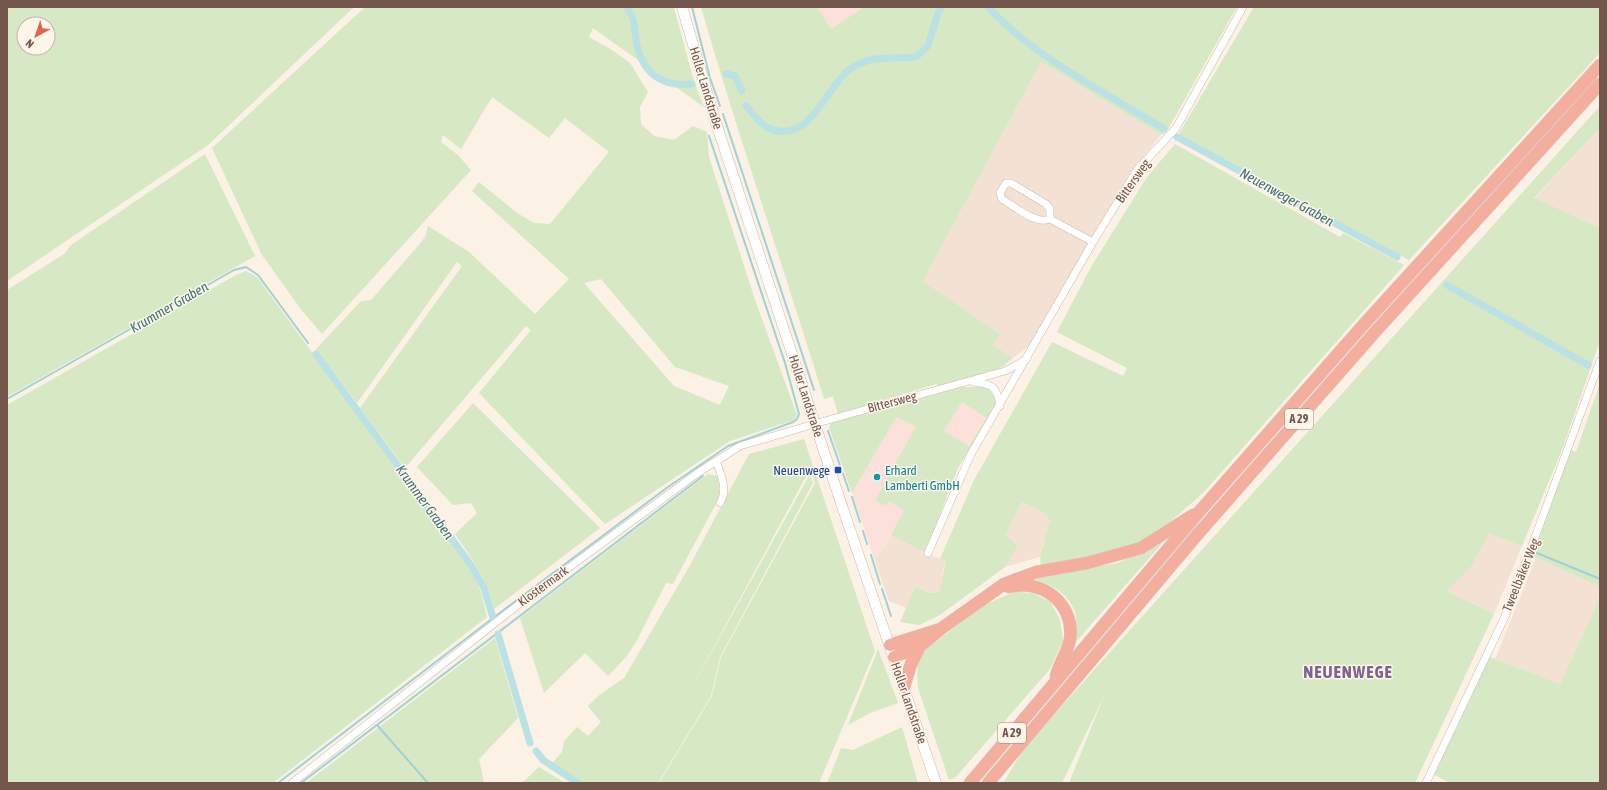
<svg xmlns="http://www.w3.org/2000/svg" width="1607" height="790" font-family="'Asap Condensed',sans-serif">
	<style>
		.residential { fill: #f3e2d4 }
		.commercial { fill: #fbe1d9 }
		.green { fill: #d6e8c4; fill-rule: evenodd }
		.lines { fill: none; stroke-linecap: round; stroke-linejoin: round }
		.stream { stroke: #a1d1d5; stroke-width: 2 }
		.canal { stroke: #bae1e4; stroke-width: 7 }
		.minor-casing { stroke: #cfbaaf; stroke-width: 8 }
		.secondary-casing { stroke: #d1b9ac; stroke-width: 11 }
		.motorway-casing { stroke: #d8d0cd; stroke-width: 13 }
		.minor { stroke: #fff; stroke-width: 7 }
		.secondary { stroke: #fff; stroke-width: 10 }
		.motorway { stroke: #f3ae9e; stroke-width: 12 }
		.transit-dot { fill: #1a4fb4; stroke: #fef5eb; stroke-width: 1.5 }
		.culture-dot { fill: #0f9aa8; stroke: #fef5eb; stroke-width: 1.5 }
		.labels { text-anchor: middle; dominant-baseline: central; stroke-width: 3; stroke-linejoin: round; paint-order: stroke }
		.shield { fill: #fef5eb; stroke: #9d867b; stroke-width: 1 }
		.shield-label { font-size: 12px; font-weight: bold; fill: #73564b }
		.street-label { font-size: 13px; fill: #73564b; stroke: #fef5eb }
		.transit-label { font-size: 13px; fill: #164399; stroke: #fef5eb; text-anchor: end }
		.culture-label { font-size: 13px; fill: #0d838f; stroke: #fef5eb; text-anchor: start }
		.water-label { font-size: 14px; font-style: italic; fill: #407378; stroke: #fef5eb }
		.district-label { font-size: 17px; font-weight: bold; letter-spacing: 1px; fill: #7d638f; stroke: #fef5eb }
	</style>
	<rect width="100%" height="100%" fill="#fbf1e5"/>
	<!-- residential -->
	<path class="residential" d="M 1041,62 L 1161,135 L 1135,168 L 1031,344 L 1013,358 L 993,345 L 1000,334 L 923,281 Z
		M 1600,128 L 1600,228 L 1534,199 Z
		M 1022,502 L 1046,514 L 1050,521 L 1047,535 L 1043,544 L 1040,557 L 1005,567 L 1018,546 L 1006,534 Z
		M 1489,534 L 1522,546 L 1494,614 L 1447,591 L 1471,567 Z
		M 891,535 L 925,553 L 946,561 L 942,573 L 944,581 L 939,592 L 929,593 L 915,587 L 906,608 L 889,601 L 875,561 Z
		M 1536,558 L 1600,587 L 1600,597 L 1560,684 L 1495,659 Z"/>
	<!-- commercial -->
	<path class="commercial" d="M 817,7 L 864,7 L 831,29 Z
		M 962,402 L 986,418 L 969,446 L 944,431 Z
		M 896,416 L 916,426 L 875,500 L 886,506 L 889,501 L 905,510 L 875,561 L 852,493 Z"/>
	<!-- green -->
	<path class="green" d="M 7,7 L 354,7 L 208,145 L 7,281 ZM 24,24 L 48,24 L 48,48 L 24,48 Z
		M 365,7 L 674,7 L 693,78 L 704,107 L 593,28 L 589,37 L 612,50 L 630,63 L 648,92 L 640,107 L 641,124 L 654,136 L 674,140 L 693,126 L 707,132 L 709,157 L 754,297 L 797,415 L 794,420 L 730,441 L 605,524 L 479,393 L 531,330 L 526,326 L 405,468 L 360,408 L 462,266 L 457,262 L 357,403 L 316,349 L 361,301 L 371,300 L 418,246 L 425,237 L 428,226 L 469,252 L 535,314 L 569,279 L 472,191 L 479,182 L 517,213 L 534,223 L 550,224 L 609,152 L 565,118 L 549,138 L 492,97 L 461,149 L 443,135 L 441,142 L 458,155 L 471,170 L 322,334 L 300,308 L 262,255 L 212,148 ZM 601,279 L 675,367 L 729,386 L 720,405 L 674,386 L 584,283 Z
		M 701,7 L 817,7 L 831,29 L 864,7 L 1237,7 L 1168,129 L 1161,135 L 1041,62 L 923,281 L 1000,334 L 993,345 L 1013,358 L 1001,368 L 939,386 L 936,384 L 838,414 L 833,396 L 824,399 C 784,268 739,139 701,7 Z
		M 1254,7 L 1600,7 L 1600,53 L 1409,260 L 1178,135 Z
		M 1600,106 L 1600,128 L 1534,198 L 1600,228 L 1600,341 L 1563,447 L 1522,546 L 1489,534 L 1471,567 L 1447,591 L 1494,614 L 1415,783 L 1069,783 L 1104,696 L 1062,783 L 1003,783 L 1025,747 Z
		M 1175,144 L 1340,237 L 1343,233 L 1404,265 L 1204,492 L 1152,538 L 1106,553 L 1041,566 L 1040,557 L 1050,521 L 1046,514 L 1022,502 L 1006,534 L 1018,546 L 1005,567 L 940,615 L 919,625 L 900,622 L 915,587 L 929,593 L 939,592 C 944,580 942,574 946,561 L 940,559 L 974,480 L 1052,342 L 1123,376 L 1127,368 L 1057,332 L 1091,267 L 1147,177 Z
		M 205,154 L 255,256 L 7,397 L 7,290 L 64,254 L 71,245 Z
		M 246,271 L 257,277 L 472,571 L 481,592 L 487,617 L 273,783 L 7,783 L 7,405 L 236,275 Z
		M 1600,383 L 1600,587 L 1532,556 L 1571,450 L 1576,452 Z
		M 962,387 L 986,387 L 996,396 L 997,404 L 958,468 L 925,553 L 891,535 L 904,510 L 889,501 L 886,506 L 875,500 L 916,426 L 896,417 L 852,493 L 829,428 L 831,423 ZM 962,402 L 986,418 L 969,446 L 944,431 Z
		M 473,403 L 600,528 L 494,609 C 487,580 472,558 455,534 L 477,513 L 471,503 L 453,505 L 417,467 Z
		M 804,439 L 875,651 L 819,783 L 659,783 L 712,696 L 721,657 L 815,483 L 810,469 L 684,702 L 810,474 L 813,483 L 720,657 L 711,696 L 658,783 L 584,783 L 552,763 L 562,752 L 564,741 L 577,727 L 588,736 L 601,722 L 588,706 L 598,696 L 624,678 L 689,567 L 749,454 Z
		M 708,474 L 718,476 L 720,496 L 673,584 L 666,583 L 637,640 L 627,656 L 608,676 L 585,653 L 544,693 L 520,618 Z
		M 1166,539 L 1074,644 C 1074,635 1078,621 1075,612 C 1068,592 1048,582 1029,578 L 1118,563 Z
		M 1014,592 L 1033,593 L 1050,602 L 1060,619 L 1063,641 L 1050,669 L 955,778 L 949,780 L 918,688 L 917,661 L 923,651 L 986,604 Z
		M 1600,597 L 1600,783 L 1450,783 L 1433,774 L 1490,657 L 1560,684 Z
		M 495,638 L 518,718 L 479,759 L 484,783 L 306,783 Z
		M 878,649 L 898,703 L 870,713 L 848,725 Z
		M 902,727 L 918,783 L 827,783 L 841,748 L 853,750 Z
		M 539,767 L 565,783 L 522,783 Z"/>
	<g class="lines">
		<!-- stream -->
		<path class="stream" d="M 692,7 L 710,78 L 720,106
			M 723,114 L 814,390
			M 7,399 L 234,270 L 246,267 L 258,275 L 308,343
			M 828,431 L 849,491
			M 852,497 L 860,522
			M 863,531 L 867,544
			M 1537,553 L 1600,579
			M 871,555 L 880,584
			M 882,589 L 891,616
			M 377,725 L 428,783
			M 278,783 L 493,618 L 668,487 L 728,446 L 793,422 L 797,419 L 799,414 L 785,363 L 709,136
			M 301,783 L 703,476"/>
		<!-- canal -->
		<path class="canal" d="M 627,7 C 636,22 633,23 636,40 C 641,72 660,87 692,84
			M 988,7 C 1035,58 1106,93 1164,129
			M 726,74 L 735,76 L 742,91
			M 746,106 C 752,112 760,124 768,128 C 811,147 825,85 853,67 C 871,55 895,59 916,57 L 928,46 L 938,13 L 942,7
			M 1177,137 L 1397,257
			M 1447,285 L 1588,365
			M 316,354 L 471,565 L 484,588 L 493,618
			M 498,634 L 530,743
			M 536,751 L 543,760 L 578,783"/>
		<defs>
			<path id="minor" d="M 1006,183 L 1011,183 L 1046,204 L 1050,209 L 1050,219 C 1036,225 1015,207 1002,199 L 1000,193 Z
				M 1050,219 L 1093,242
				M 973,382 C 992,384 997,386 1000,406
				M 716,461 C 721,474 728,490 720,503
				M 928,553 L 971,454 L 1093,242 L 1137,170 L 1176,128 L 1243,7
				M 292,783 L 518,605 L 699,472 L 740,446 L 821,422 L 1005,371 L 1027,359
				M 1426,783 L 1509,608 L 1600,361"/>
			<path id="secondary" d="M 682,7 L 716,123 L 840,500 L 936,783"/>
			<path id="motorway" d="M 1009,587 C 1042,578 1075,604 1070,639 C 1068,652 1059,663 1056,676
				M 890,645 L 937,630
				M 894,657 L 920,646 L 942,628 L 1004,584 L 1036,572 L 1087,563 L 1141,548 L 1193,515
				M 904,687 L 911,664 L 920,646
				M 970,783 L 1199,512 L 1365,323 L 1600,65
				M 988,783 L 1197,535 L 1375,332 L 1600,84"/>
		</defs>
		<!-- minor casing -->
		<use href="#minor" class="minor-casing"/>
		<!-- secondary casing -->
		<use href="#secondary" class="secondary-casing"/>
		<!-- motorway casing -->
		<use href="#motorway" class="motorway-casing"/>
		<!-- minor -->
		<use href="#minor" class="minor"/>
		<!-- secondary -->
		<use href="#secondary" class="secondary"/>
		<!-- motorway -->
		<use href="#motorway" class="motorway"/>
	</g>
	<!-- markers -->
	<rect class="transit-dot" x="834" y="466" width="8" height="8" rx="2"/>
	<circle class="culture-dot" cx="877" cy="477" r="4"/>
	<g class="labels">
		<!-- shield labels -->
		<g class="shield">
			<rect x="1285" y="409" width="28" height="20" rx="3"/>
			<rect x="998" y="723" width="28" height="20" rx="3"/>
		</g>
		<g class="shield-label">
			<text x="1299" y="419">A 29</text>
			<text x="1012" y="733">A 29</text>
		</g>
		<!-- street labels -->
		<g class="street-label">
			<text transform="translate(706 88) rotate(73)">Holler Landstraße</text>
			<text transform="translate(1133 181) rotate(-55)">Bittersweg</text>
			<text transform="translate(806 396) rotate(72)">Holler Landstraße</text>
			<text transform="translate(892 402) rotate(-15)">Bittersweg</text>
			<text transform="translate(1521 575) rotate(-68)">Tweelbäker Weg</text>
			<text transform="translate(543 586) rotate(-36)">Klostermark</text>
			<text transform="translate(909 703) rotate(71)">Holler Landstraße</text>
		</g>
		<!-- transit labels -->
		<g class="transit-label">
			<text x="830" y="470">Neuenwege</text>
		</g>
		<!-- culture labels -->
		<g class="culture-label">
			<text x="885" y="470">Erhard<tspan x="885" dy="15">Lamberti GmbH</tspan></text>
		</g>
		<!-- water labels -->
		<g class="water-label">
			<text transform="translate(1287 197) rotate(29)">Neuenweger Graben</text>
			<text transform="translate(169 307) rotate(-30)">Krummer Graben</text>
			<text transform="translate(425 502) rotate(54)">Krummer Graben</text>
		</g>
		<!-- district labels -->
		<g class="district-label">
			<text x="1348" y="672">NEUENWEGE</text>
		</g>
	</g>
	<!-- border -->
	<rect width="1607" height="790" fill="none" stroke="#73564b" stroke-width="16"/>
	<!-- north arrow -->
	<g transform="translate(36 36) rotate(220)"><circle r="19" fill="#fef5eb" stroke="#c6b5ab"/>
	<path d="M0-3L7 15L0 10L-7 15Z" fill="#e0644f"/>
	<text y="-6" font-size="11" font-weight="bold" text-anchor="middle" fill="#73564b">N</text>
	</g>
</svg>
